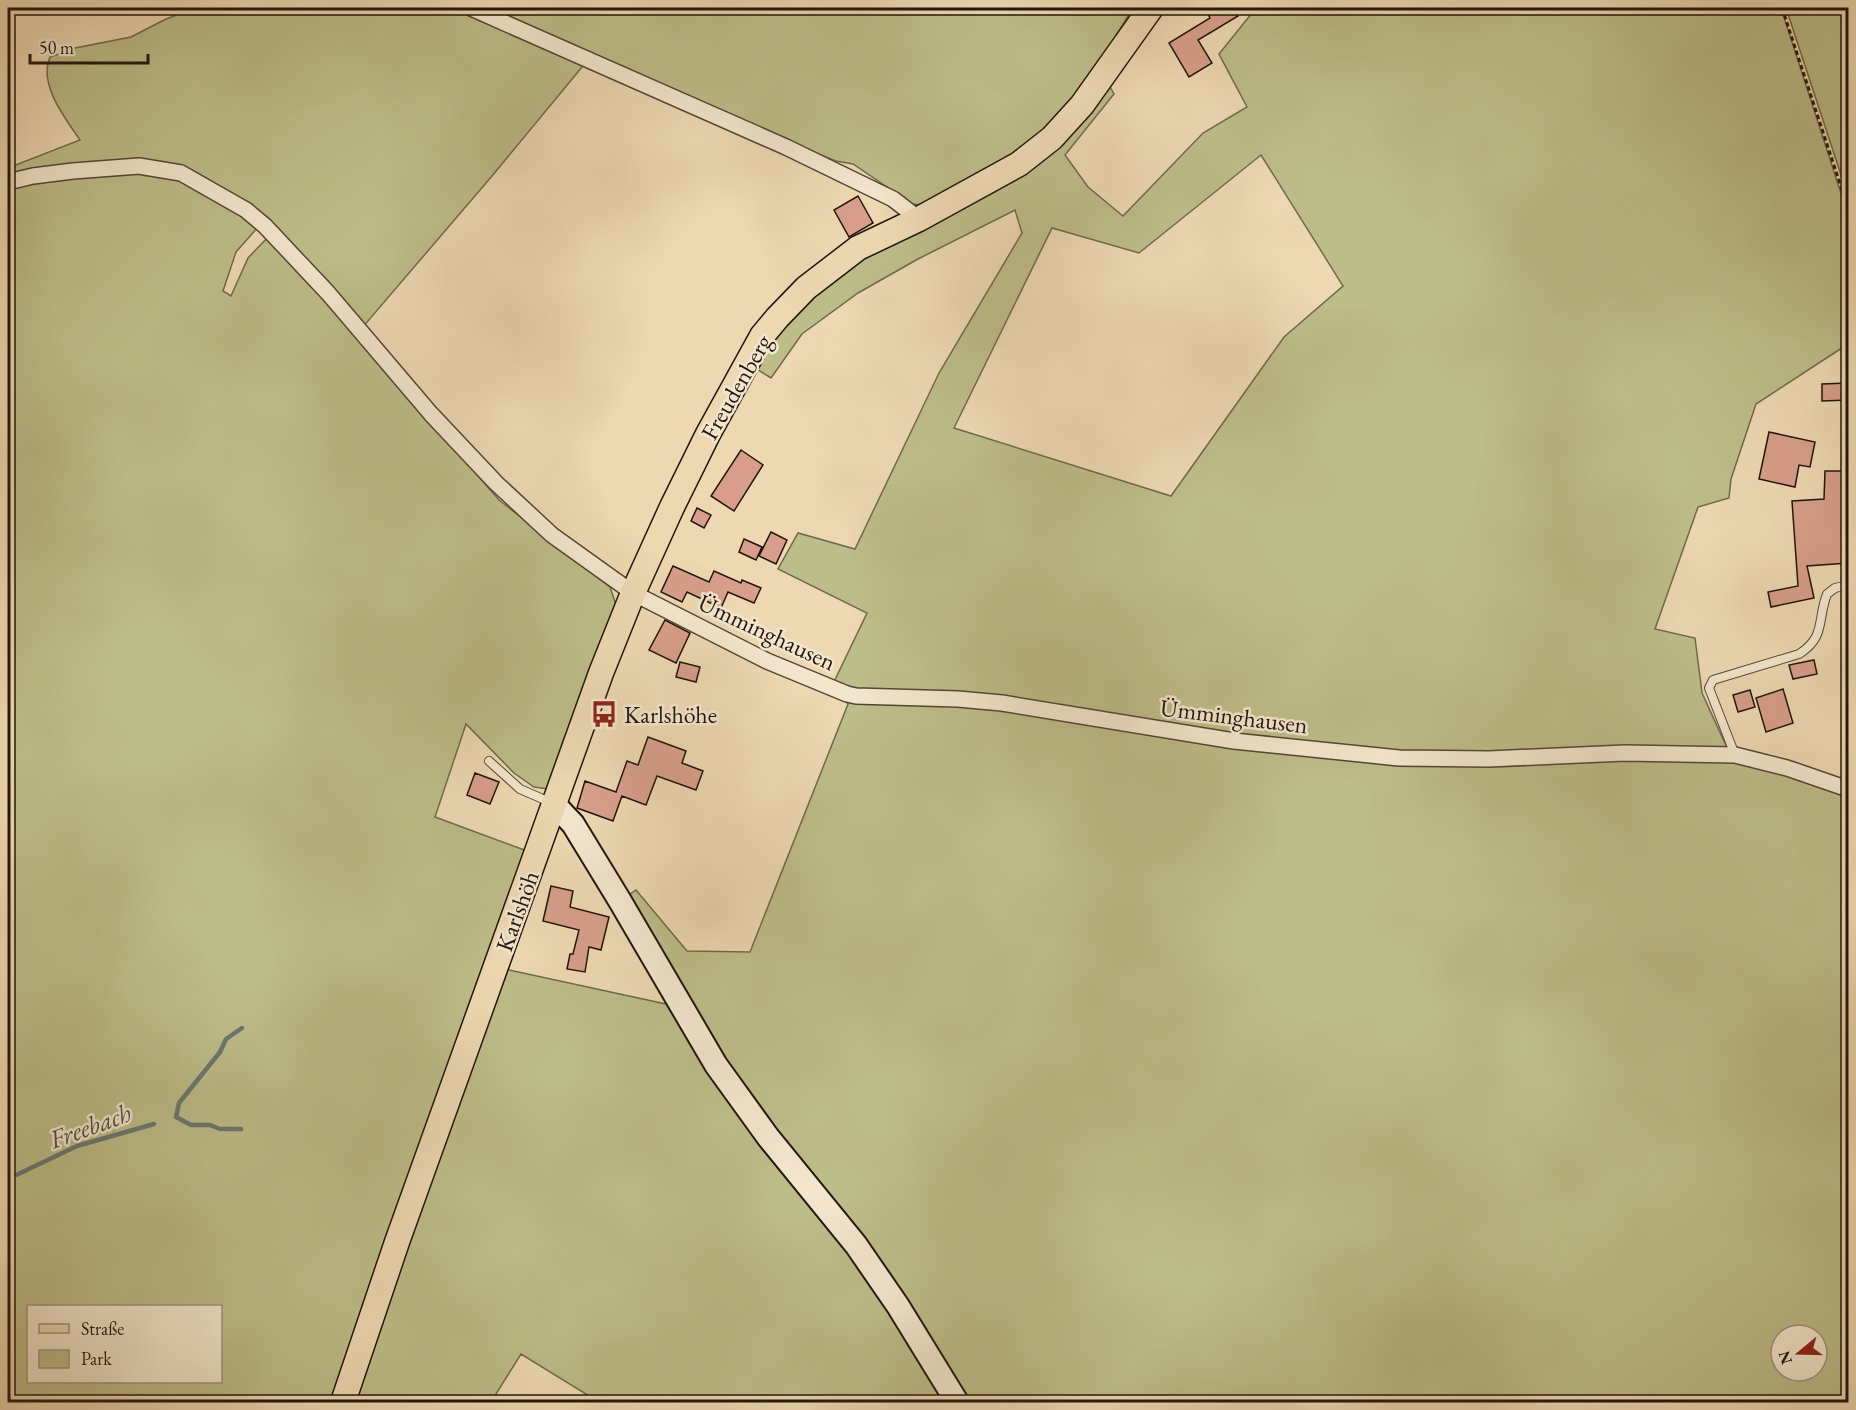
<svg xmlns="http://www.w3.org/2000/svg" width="1856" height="1410" font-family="'EB Garamond',serif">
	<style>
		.green { fill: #bdbd89; stroke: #6e6a4b; stroke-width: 1.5; fill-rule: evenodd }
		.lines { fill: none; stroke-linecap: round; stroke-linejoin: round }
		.stream { stroke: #697871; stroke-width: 4.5 }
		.building { fill: #d89e8b; stroke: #20160d; stroke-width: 1.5 }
		.lane-casing { stroke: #534636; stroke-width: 10 }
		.street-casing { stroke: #534636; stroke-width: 18 }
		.secondary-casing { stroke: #20160d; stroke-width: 26 }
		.primary-casing { stroke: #20160d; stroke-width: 27 }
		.path { stroke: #20160d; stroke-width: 3; stroke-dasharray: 4.5 3; stroke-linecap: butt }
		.lane { stroke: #f3e6cd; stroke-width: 8 }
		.street { stroke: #f3e6cd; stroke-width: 15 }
		.secondary { stroke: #f3e6cd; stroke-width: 22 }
		.primary { stroke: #edd8b2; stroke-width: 24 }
		.labels { text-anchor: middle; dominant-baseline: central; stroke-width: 5; stroke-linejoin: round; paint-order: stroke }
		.street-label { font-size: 24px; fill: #20160d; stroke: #f3e6cd }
		.poi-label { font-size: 24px; fill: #20160d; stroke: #f3e6cd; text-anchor: start }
		.water-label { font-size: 26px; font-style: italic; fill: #4b4f47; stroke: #f3e6cd }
	</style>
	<rect width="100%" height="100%" fill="#edd8b2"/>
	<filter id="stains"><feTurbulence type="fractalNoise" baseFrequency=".00333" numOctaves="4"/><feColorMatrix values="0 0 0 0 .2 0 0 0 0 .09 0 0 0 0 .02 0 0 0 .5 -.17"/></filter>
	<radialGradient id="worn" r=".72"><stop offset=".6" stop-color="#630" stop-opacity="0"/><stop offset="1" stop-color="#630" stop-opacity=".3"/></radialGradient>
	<!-- green -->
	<path class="green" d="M 195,8 L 459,8 L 475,12 L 587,61 L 492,176 L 362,328 L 258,227 L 236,252 L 223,291 L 231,296 L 248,258 L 268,237 L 308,279 L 499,500 L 610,587 L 616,605 L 548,789 L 534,787 L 514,773 L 466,724 L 435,817 L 527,851 L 334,1402 L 8,1402 L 8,168 L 80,140 C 65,118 38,84 50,57 L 75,48 L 131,37 L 166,19 ZM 28,1306 L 220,1306 L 220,1382 L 28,1382 Z
		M 477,8 L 1133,8 L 1093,73 L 1054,122 L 1018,153 L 923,205 L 912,204 L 853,164 L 836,161 L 787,142 Z
		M 1256,8 L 1781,8 L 1848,215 L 1848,344 L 1756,404 L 1731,479 L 1729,498 L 1698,507 L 1655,629 L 1695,638 L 1702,693 L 1729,752 L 1848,789 L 1848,1402 L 957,1402 L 804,1182 L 620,901 L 636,890 L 687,951 L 750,952 L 848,704 L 833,684 L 867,613 L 778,569 L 798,533 L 855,549 L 939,373 L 1022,233 L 1015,210 L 918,259 L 858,293 L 802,334 L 771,378 L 752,366 L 797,306 L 853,264 L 1055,146 L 1110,87 L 1114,94 L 1065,155 L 1088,187 L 1123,216 L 1203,133 L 1247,107 L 1219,54 ZM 1261,155 L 1343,286 L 1284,337 L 1171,496 L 954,428 L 1052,228 L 1139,253 ZM 1781,1335 L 1817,1335 L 1817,1371 L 1781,1371 Z
		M 1786,8 L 1848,8 L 1848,196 Z
		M 505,969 L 675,1006 L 854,1247 L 954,1402 L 590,1402 L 591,1397 L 521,1354 L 491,1402 L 352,1402 Z"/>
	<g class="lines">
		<!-- stream -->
		<path class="stream" d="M 241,1129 L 220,1129 L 210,1125 L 191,1125 L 176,1117 L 179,1103 L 220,1052 L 226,1039 L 242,1028
			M 8,1182 L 10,1178 L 77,1146 L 154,1124"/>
	</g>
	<!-- building -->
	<path class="building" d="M 1218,8 L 1232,8 L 1238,16 L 1198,40 L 1212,63 L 1189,77 L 1169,43 L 1210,18 L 1208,14 Z
		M 858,196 L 873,223 L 849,237 L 834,210 Z
		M 1848,383 L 1848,400 L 1822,401 L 1822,384 Z
		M 1769,432 L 1815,442 L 1810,467 L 1799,465 L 1795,487 L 1759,479 Z
		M 741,450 L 763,465 L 734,511 L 711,496 Z
		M 1825,471 L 1848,471 L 1848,563 L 1807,566 L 1814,598 L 1771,607 L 1768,592 L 1798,586 L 1792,501 L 1824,499 Z
		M 697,508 L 711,515 L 704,528 L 691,521 Z
		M 771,532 L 787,540 L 776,564 L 759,556 Z
		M 744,539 L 762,547 L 756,560 L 739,552 Z
		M 673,566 L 709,582 L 714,571 L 741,583 L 742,580 L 761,588 L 754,603 L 728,592 L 721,608 L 687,592 L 682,602 L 661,592 Z
		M 665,620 L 690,633 L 676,663 L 649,650 Z
		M 1814,660 L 1817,674 L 1793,679 L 1789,665 Z
		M 680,662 L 700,667 L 696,682 L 676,677 Z
		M 1783,689 L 1793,723 L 1766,732 L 1756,698 Z
		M 1750,690 L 1755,707 L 1738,712 L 1733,695 Z
		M 648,737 L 686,751 L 682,763 L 703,771 L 696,790 L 657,776 L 646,805 L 622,796 L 613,821 L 577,808 L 585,781 L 616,792 L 627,761 L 638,765 Z
		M 475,773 L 499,782 L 490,804 L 467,795 Z
		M 551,886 L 573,891 L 570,907 L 609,917 L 601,950 L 589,947 L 585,972 L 567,969 L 570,954 L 573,954 L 579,930 L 543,921 Z"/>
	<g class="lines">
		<defs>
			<path id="lane" d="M 1735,755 L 1709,688 L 1713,680 L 1799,654 C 1826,637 1817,620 1827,594 L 1835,588 L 1848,585
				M 489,761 L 520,789 L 552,803"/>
			<path id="street" d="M 471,8 L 786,147 L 893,199 L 919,219
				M 8,182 L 33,176 L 73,171 L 139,166 L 181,173 L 246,210 L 265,226 L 328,293 L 431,414 L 496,483 L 552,535 L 633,593 L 767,661 L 847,694 L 856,696 L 958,699 L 1002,703 L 1234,741 L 1399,758 L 1489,759 L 1625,753 L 1735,755 L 1787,768 L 1848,789"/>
			<path id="secondary" d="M 555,805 L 573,824 L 620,901 L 716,1065 L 768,1137 L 856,1245 L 898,1306 L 957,1402"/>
			<path id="primary" d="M 343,1402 L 397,1242 L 601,673 L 633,593 L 672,507 L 708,434 L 762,336 L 777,318 L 806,288 L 858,248 L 919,219 L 1019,164 L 1052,138 L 1082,105 L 1151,8"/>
		</defs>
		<!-- lane casing -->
		<use href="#lane" class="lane-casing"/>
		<!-- street casing -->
		<use href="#street" class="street-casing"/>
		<!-- secondary casing -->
		<use href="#secondary" class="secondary-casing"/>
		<!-- primary casing -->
		<use href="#primary" class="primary-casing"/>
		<!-- path -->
		<path class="path" d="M 1782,8 L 1848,208"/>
		<!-- lane -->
		<use href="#lane" class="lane"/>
		<!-- street -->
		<use href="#street" class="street"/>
		<!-- secondary -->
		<use href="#secondary" class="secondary"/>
		<!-- primary -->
		<use href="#primary" class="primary"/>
	</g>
	<!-- icons -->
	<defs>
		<symbol id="bus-bare" viewBox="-9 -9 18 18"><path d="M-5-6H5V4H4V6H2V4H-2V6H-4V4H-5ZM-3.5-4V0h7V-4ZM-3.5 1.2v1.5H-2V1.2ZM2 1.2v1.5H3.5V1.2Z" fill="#8f2418" stroke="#f3e6cd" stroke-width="2.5" paint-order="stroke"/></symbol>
	</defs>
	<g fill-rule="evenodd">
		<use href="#bus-bare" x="585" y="695" width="38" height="38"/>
	</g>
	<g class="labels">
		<!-- street labels -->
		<g class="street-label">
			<text transform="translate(736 387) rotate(-60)">Freudenberg</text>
			<text transform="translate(767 632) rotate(25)">Ümminghausen</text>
			<text transform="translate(1234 716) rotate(7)">Ümminghausen</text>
			<text transform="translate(517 911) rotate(-70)">Karlshöh</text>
		</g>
		<!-- poi labels -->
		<g class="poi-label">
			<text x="624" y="714">Karlshöhe</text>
		</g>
		<!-- water labels -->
		<g class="water-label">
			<text transform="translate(90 1126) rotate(-20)">Freebach</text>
		</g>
	</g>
	<!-- margin -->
	<rect width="1856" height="1410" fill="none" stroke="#edd8b2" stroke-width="30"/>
	<rect x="9" y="9" width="1838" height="1392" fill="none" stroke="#20160d" stroke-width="3"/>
	<rect x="15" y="15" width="1826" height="1380" fill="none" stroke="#20160d" stroke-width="1.5"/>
	<!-- legend -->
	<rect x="27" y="1305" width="195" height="78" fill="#f3e6cd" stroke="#9f9380" stroke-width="1.5"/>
	<rect x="39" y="1324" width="30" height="9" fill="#edd8b2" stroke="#9f9380" stroke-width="1.5"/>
	<text x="81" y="1335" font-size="18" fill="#20160d">Straße</text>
	<rect x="39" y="1350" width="30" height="18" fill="#bdbd89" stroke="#9f9380" stroke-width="1.5"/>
	<text x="81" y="1365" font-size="18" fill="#20160d">Park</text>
	<!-- north arrow -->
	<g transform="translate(1799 1353) rotate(251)"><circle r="28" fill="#f3e6cd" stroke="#9f9380" stroke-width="1.5"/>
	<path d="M0-4.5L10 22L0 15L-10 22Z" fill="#8f2418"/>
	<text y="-9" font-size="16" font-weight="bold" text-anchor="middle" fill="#20160d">N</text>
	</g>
	<!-- scale -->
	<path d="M30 54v9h118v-9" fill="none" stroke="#20160d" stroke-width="3"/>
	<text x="39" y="54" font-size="18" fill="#20160d" stroke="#f3e6cd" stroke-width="4.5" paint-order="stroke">50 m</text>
	<rect width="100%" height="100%" filter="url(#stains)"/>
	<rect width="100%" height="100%" fill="url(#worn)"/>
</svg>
